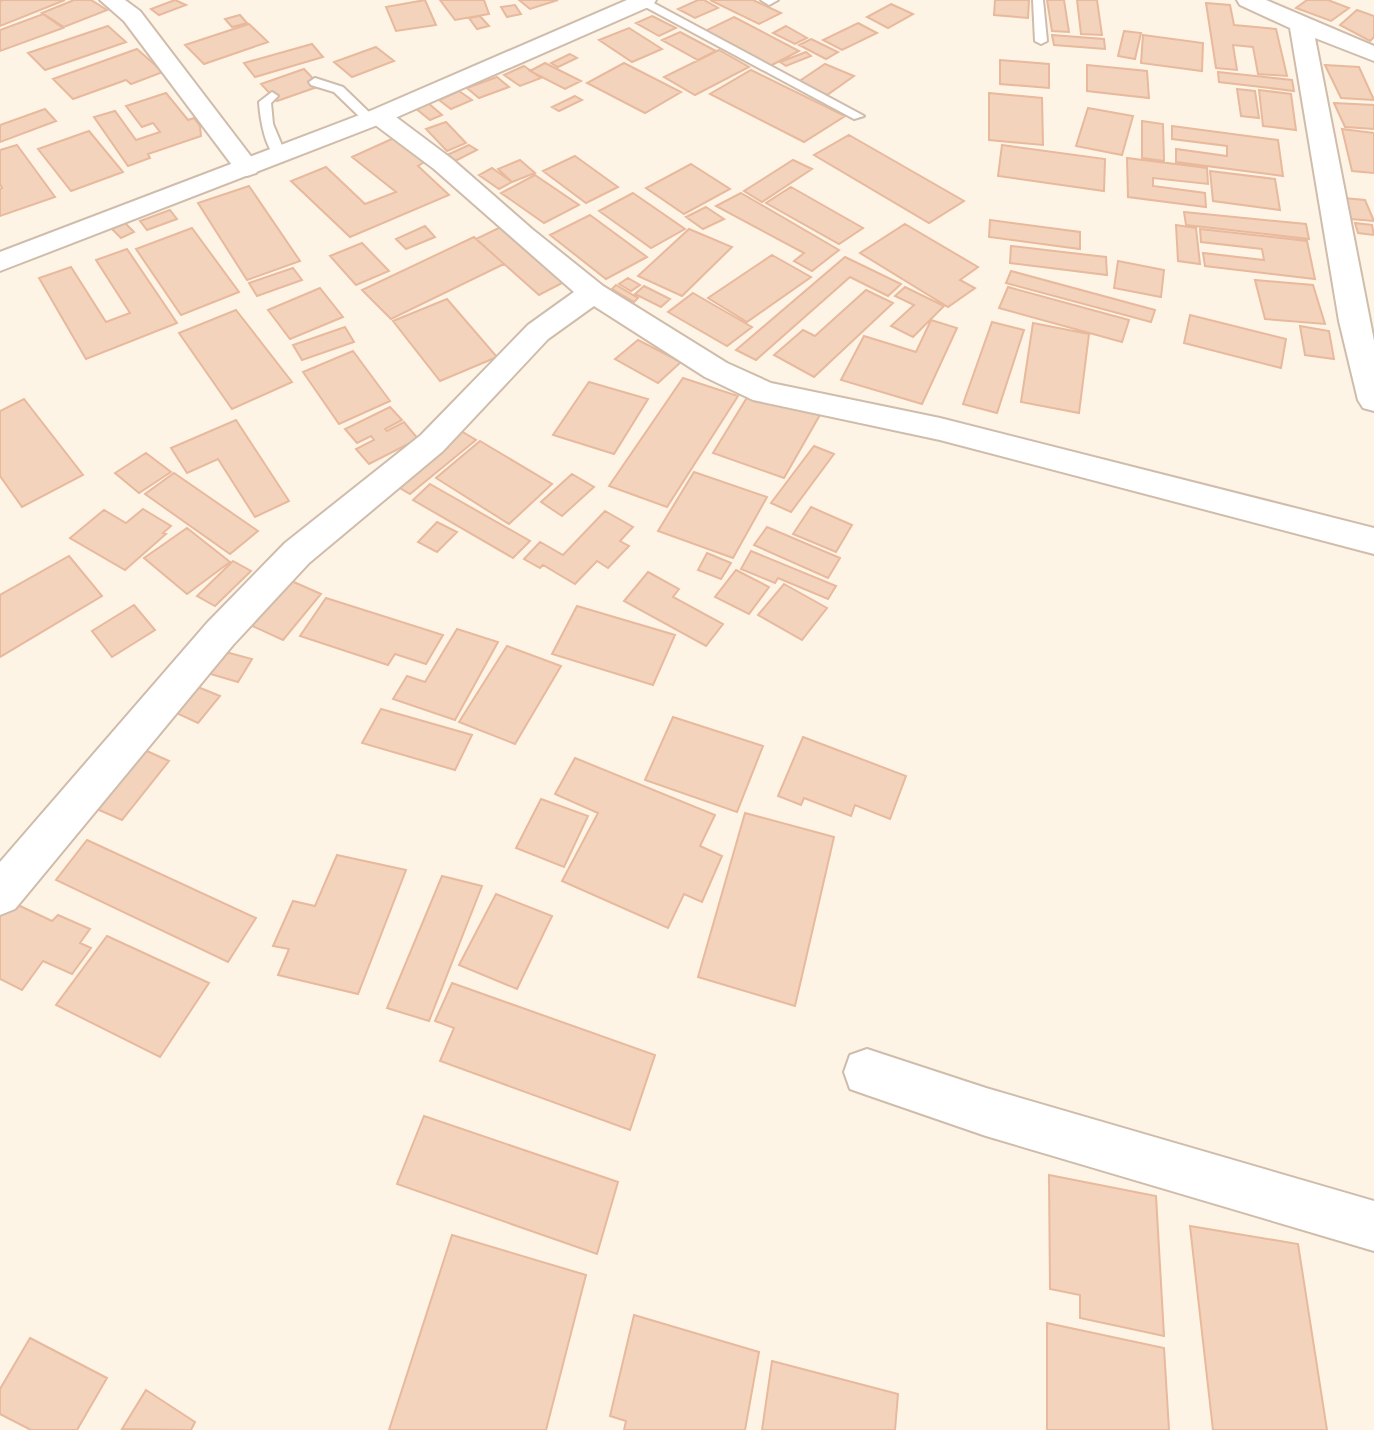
<svg xmlns="http://www.w3.org/2000/svg" width="1374" height="1430" font-family="'DM Sans',sans-serif">
	<style>
		.building { fill: #f4d3bc; stroke: #e8b99c; stroke-width: 2 }
		.lines { fill: none; stroke-linecap: round; stroke-linejoin: round }
		.service-casing { stroke: #d0bcab; stroke-width: 4 }
		.minor-casing { stroke: #d0bcab; stroke-width: 4 }
		.tertiary-casing { stroke: #d0bcab; stroke-width: 4 }
		.service { fill: #fff; fill-rule: evenodd }
		.minor { fill: #fff; fill-rule: evenodd }
		.tertiary { fill: #fff; fill-rule: evenodd }
	</style>
	<rect width="100%" height="100%" fill="#fdf4e6"/>
	<!-- building -->
	<path class="building" d="M 3,0 L 65,0 L 0,26 L 0,1 Z
		M 74,0 L 91,0 L 107,10 L 64,27 L 42,13 Z
		M 175,0 L 186,5 L 159,15 L 151,9 Z
		M 425,0 L 436,25 L 396,31 L 386,7 Z
		M 440,0 L 484,0 L 489,14 L 455,20 Z
		M 519,0 L 558,0 L 530,9 Z
		M 698,0 L 704,0 L 718,8 L 695,18 L 678,9 Z
		M 710,0 L 753,0 L 781,13 L 759,24 Z
		M 995,0 L 1029,0 L 1028,18 L 994,15 Z
		M 1047,0 L 1064,0 L 1069,32 L 1052,31 Z
		M 1077,0 L 1097,0 L 1102,35 L 1081,34 Z
		M 1307,0 L 1328,0 L 1349,8 L 1331,21 L 1296,8 Z
		M 1206,3 L 1230,5 L 1234,25 L 1276,29 L 1287,76 L 1258,74 L 1253,47 L 1233,45 L 1237,70 L 1216,68 Z
		M 891,4 L 913,14 L 888,28 L 867,17 Z
		M 515,5 L 521,14 L 507,17 L 501,7 Z
		M 1357,10 L 1374,16 L 1374,37 L 1370,41 L 1340,25 Z
		M 43,14 L 63,28 L 0,51 L 0,30 Z
		M 240,15 L 247,23 L 232,27 L 225,19 Z
		M 480,16 L 489,26 L 477,29 L 469,18 Z
		M 652,16 L 676,28 L 659,36 L 636,23 Z
		M 734,17 L 799,51 L 768,67 L 703,32 Z
		M 858,23 L 877,33 L 842,50 L 823,40 Z
		M 249,24 L 268,42 L 204,64 L 185,45 Z
		M 108,26 L 126,42 L 45,70 L 28,53 Z
		M 786,26 L 807,38 L 795,44 L 773,33 Z
		M 629,28 L 662,49 L 632,62 L 599,40 Z
		M 1124,31 L 1141,33 L 1135,59 L 1118,56 Z
		M 680,32 L 716,51 L 698,60 L 662,40 Z
		M 1052,35 L 1104,39 L 1105,49 L 1054,45 Z
		M 1143,35 L 1203,43 L 1202,71 L 1141,63 Z
		M 811,39 L 838,52 L 826,59 L 799,45 Z
		M 312,44 L 323,57 L 255,77 L 244,63 Z
		M 376,47 L 394,61 L 352,77 L 334,62 Z
		M 137,49 L 163,72 L 131,84 L 126,80 L 73,99 L 53,79 Z
		M 719,50 L 749,67 L 695,95 L 664,77 Z
		M 806,52 L 811,56 L 786,66 L 780,62 Z
		M 570,54 L 577,58 L 558,67 L 551,63 Z
		M 1000,60 L 1049,64 L 1049,88 L 1000,84 Z
		M 545,63 L 581,81 L 565,89 L 530,71 Z
		M 624,63 L 681,92 L 645,113 L 587,83 Z
		M 825,64 L 854,76 L 827,95 L 798,82 Z
		M 1087,65 L 1147,71 L 1149,98 L 1087,91 Z
		M 1325,65 L 1359,67 L 1374,100 L 1341,98 Z
		M 524,66 L 541,78 L 520,86 L 504,75 Z
		M 304,69 L 320,86 L 277,101 L 261,84 Z
		M 751,70 L 845,116 L 804,142 L 710,94 Z
		M 1218,72 L 1292,80 L 1294,91 L 1219,82 Z
		M 497,77 L 509,87 L 479,98 L 467,88 Z
		M 1237,89 L 1255,91 L 1259,118 L 1241,116 Z
		M 1259,90 L 1291,94 L 1296,130 L 1263,126 Z
		M 459,91 L 472,100 L 451,109 L 439,100 Z
		M 166,93 L 188,120 L 194,118 L 200,126 L 201,136 L 148,154 L 150,158 L 128,166 L 94,117 L 115,111 L 136,140 L 160,132 L 153,123 L 142,127 L 126,106 Z
		M 989,93 L 1042,98 L 1043,145 L 989,140 Z
		M 575,96 L 582,100 L 559,111 L 552,107 Z
		M 427,102 L 442,115 L 430,120 L 414,107 Z
		M 1334,103 L 1374,105 L 1374,129 L 1345,127 Z
		M 1088,108 L 1133,116 L 1122,155 L 1076,146 Z
		M 45,109 L 56,121 L 0,142 L 0,125 Z
		M 1142,121 L 1163,124 L 1164,161 L 1142,158 Z
		M 446,122 L 466,143 L 447,151 L 426,129 Z
		M 1172,126 L 1278,140 L 1283,176 L 1176,162 L 1176,149 L 1227,156 L 1227,146 L 1172,139 Z
		M 1342,129 L 1374,133 L 1374,173 L 1352,171 Z
		M 89,131 L 123,172 L 71,191 L 38,149 Z
		M 849,135 L 964,201 L 929,223 L 814,155 Z
		M 394,138 L 426,161 L 418,166 L 449,195 L 350,237 L 291,181 L 326,167 L 365,204 L 396,192 L 352,157 Z
		M 17,145 L 55,197 L 0,216 L 0,189 L 2,188 L 0,184 L 0,150 Z
		M 469,145 L 477,150 L 455,161 L 447,155 Z
		M 1002,145 L 1105,159 L 1104,191 L 998,176 Z
		M 575,156 L 618,187 L 586,203 L 543,171 Z
		M 1127,158 L 1207,168 L 1208,184 L 1153,178 L 1153,186 L 1205,193 L 1206,207 L 1128,197 Z
		M 520,160 L 535,173 L 512,182 L 498,169 Z
		M 793,160 L 812,169 L 762,202 L 744,191 Z
		M 691,164 L 730,189 L 684,214 L 646,188 Z
		M 492,168 L 512,182 L 499,189 L 479,175 Z
		M 1210,171 L 1275,179 L 1280,210 L 1213,201 Z
		M 535,175 L 579,205 L 544,223 L 501,193 Z
		M 249,186 L 300,261 L 247,280 L 198,203 Z
		M 791,187 L 863,228 L 839,244 L 766,203 Z
		M 633,193 L 685,229 L 651,248 L 599,211 Z
		M 741,193 L 839,250 L 812,271 L 794,261 L 804,253 L 716,206 Z
		M 1343,198 L 1365,200 L 1374,221 L 1351,219 Z
		M 706,207 L 724,219 L 703,229 L 686,217 Z
		M 170,210 L 177,219 L 147,230 L 140,221 Z
		M 1184,212 L 1306,224 L 1309,239 L 1186,225 Z
		M 590,215 L 647,257 L 606,279 L 550,235 Z
		M 990,220 L 1080,232 L 1080,249 L 989,237 Z
		M 125,223 L 134,232 L 121,238 L 112,229 Z
		M 1355,223 L 1372,225 L 1374,235 L 1358,233 Z
		M 905,224 L 978,267 L 960,280 L 975,288 L 948,307 L 860,253 Z
		M 1176,225 L 1196,228 L 1200,264 L 1178,261 Z
		M 425,226 L 435,237 L 406,249 L 396,239 Z
		M 501,227 L 564,282 L 539,295 L 476,239 Z
		M 192,228 L 239,292 L 181,315 L 136,249 Z
		M 689,229 L 732,247 L 682,296 L 638,276 Z
		M 1200,229 L 1307,241 L 1315,279 L 1205,266 L 1203,253 L 1264,260 L 1262,249 L 1201,242 Z
		M 474,237 L 504,264 L 391,319 L 362,290 Z
		M 362,243 L 389,271 L 356,285 L 330,256 Z
		M 1011,246 L 1106,257 L 1107,275 L 1010,263 Z
		M 127,249 L 177,323 L 86,359 L 39,278 L 71,267 L 106,322 L 130,313 L 96,260 Z
		M 772,255 L 811,277 L 747,322 L 708,298 Z
		M 845,257 L 901,284 L 888,296 L 850,277 L 756,360 L 736,350 Z
		M 1118,261 L 1164,270 L 1161,297 L 1114,288 Z
		M 293,268 L 302,280 L 257,296 L 249,283 Z
		M 1011,271 L 1155,310 L 1151,322 L 1006,283 Z
		M 628,278 L 640,285 L 631,291 L 619,284 Z
		M 1255,280 L 1313,285 L 1325,324 L 1265,319 Z
		M 616,285 L 638,298 L 634,302 L 612,289 Z
		M 644,286 L 670,299 L 661,307 L 635,294 Z
		M 905,287 L 944,306 L 913,337 L 891,326 L 914,305 L 895,296 Z
		M 1008,287 L 1129,320 L 1122,342 L 999,308 Z
		M 320,288 L 343,317 L 290,339 L 268,310 Z
		M 866,290 L 893,303 L 814,377 L 774,355 L 803,330 L 815,336 Z
		M 693,293 L 752,327 L 727,346 L 668,312 Z
		M 447,299 L 497,357 L 440,381 L 393,321 Z
		M 236,310 L 292,382 L 232,409 L 179,333 Z
		M 1190,315 L 1286,339 L 1281,368 L 1184,343 Z
		M 931,320 L 957,328 L 922,404 L 841,380 L 864,336 L 916,352 Z
		M 992,322 L 1024,330 L 997,413 L 963,404 Z
		M 1033,323 L 1089,334 L 1079,413 L 1021,402 Z
		M 1300,326 L 1329,331 L 1334,359 L 1305,355 Z
		M 345,327 L 354,342 L 302,360 L 293,345 Z
		M 638,340 L 681,362 L 658,383 L 615,359 Z
		M 353,351 L 390,401 L 339,424 L 303,372 Z
		M 683,378 L 738,396 L 667,507 L 609,486 Z
		M 589,382 L 648,399 L 614,454 L 553,435 Z
		M 751,391 L 821,413 L 784,478 L 713,453 Z
		M 24,399 L 83,475 L 22,507 L 0,476 L 0,411 Z
		M 390,407 L 402,420 L 385,429 L 387,431 L 404,422 L 418,439 L 369,464 L 356,449 L 374,440 L 371,436 L 357,443 L 345,429 Z
		M 236,420 L 289,501 L 255,517 L 218,459 L 187,473 L 171,448 Z
		M 461,431 L 476,440 L 410,494 L 395,485 Z
		M 480,441 L 552,484 L 509,524 L 436,478 Z
		M 814,446 L 834,454 L 791,512 L 771,503 Z
		M 146,453 L 171,472 L 139,493 L 115,473 Z
		M 694,472 L 767,497 L 733,558 L 658,531 Z
		M 174,473 L 258,531 L 230,554 L 145,494 Z
		M 572,474 L 594,487 L 562,516 L 541,502 Z
		M 430,484 L 530,541 L 513,558 L 413,500 Z
		M 811,507 L 852,525 L 836,552 L 793,534 Z
		M 143,509 L 171,526 L 163,533 L 166,534 L 125,570 L 70,538 L 104,510 L 126,523 Z
		M 605,511 L 633,527 L 620,541 L 629,546 L 608,568 L 597,561 L 575,584 L 543,565 L 540,568 L 524,559 L 540,542 L 563,555 Z
		M 437,522 L 457,532 L 437,552 L 418,542 Z
		M 767,527 L 840,558 L 828,578 L 754,545 Z
		M 187,528 L 230,562 L 187,594 L 144,558 Z
		M 751,551 L 836,586 L 828,599 L 778,578 L 775,583 L 741,569 Z
		M 707,553 L 731,563 L 721,579 L 698,570 Z
		M 69,556 L 102,596 L 0,657 L 0,595 Z
		M 233,561 L 251,571 L 215,606 L 197,596 Z
		M 736,570 L 769,587 L 749,614 L 715,597 Z
		M 648,572 L 679,589 L 673,597 L 723,624 L 706,646 L 624,601 Z
		M 287,579 L 321,594 L 283,640 L 248,624 Z
		M 784,584 L 827,608 L 802,640 L 758,615 Z
		M 326,598 L 443,635 L 426,664 L 395,654 L 388,665 L 300,636 Z
		M 134,605 L 155,630 L 112,657 L 92,631 Z
		M 577,606 L 675,635 L 653,685 L 552,654 Z
		M 457,629 L 498,642 L 455,720 L 393,699 L 407,676 L 425,682 Z
		M 507,646 L 561,666 L 515,744 L 459,722 Z
		M 222,651 L 252,659 L 238,682 L 207,673 Z
		M 193,685 L 220,696 L 198,723 L 172,711 Z
		M 381,709 L 472,735 L 455,770 L 362,743 Z
		M 673,717 L 763,746 L 737,812 L 645,780 Z
		M 803,737 L 906,776 L 890,819 L 855,805 L 851,816 L 804,798 L 801,805 L 778,796 Z
		M 138,747 L 169,761 L 122,820 L 90,806 Z
		M 575,758 L 715,815 L 700,846 L 722,856 L 702,902 L 684,894 L 668,928 L 562,881 L 598,813 L 555,794 Z
		M 541,799 L 588,816 L 564,867 L 516,848 Z
		M 745,813 L 834,837 L 795,1006 L 698,977 Z
		M 87,840 L 256,918 L 228,962 L 56,880 Z
		M 337,855 L 406,870 L 358,994 L 278,975 L 289,949 L 273,946 L 293,901 L 315,906 Z
		M 442,876 L 482,886 L 429,1021 L 387,1008 Z
		M 496,894 L 552,916 L 517,989 L 459,965 Z
		M 5,899 L 52,921 L 58,915 L 90,929 L 80,943 L 91,948 L 72,974 L 43,961 L 22,990 L 0,979 L 0,906 Z
		M 107,936 L 209,983 L 160,1057 L 56,1005 Z
		M 452,983 L 655,1055 L 630,1130 L 440,1061 L 454,1028 L 435,1021 Z
		M 424,1116 L 618,1182 L 597,1254 L 397,1184 Z
		M 1049,1175 L 1156,1196 L 1164,1336 L 1080,1318 L 1080,1295 L 1050,1289 Z
		M 1190,1226 L 1298,1244 L 1327,1430 L 1213,1430 Z
		M 452,1235 L 586,1275 L 546,1430 L 389,1430 Z
		M 634,1315 L 759,1352 L 745,1430 L 624,1430 L 626,1421 L 610,1416 Z
		M 1047,1323 L 1164,1348 L 1169,1430 L 1047,1430 Z
		M 30,1338 L 107,1378 L 77,1430 L 31,1430 L 0,1414 L 0,1389 Z
		M 772,1361 L 898,1394 L 895,1430 L 762,1430 Z
		M 146,1390 L 195,1422 L 191,1430 L 122,1429 Z"/>
	<g class="lines">
		<defs>
			<path id="service" d="M 637,0 L 648,0 L 864,116 L 854,119 L 638,3 Z
				M 761,0 L 778,0 L 769,5 Z
				M 1033,0 L 1043,0 L 1047,41 L 1041,44 L 1035,41 Z
				M 315,78 L 343,87 L 373,116 L 373,122 L 365,122 L 334,92 L 311,85 L 309,82 Z
				M 272,92 L 278,96 L 271,103 L 273,124 L 286,155 L 280,159 C 265,153 260,117 259,102 Z"/>
			<path id="minor" d="M 100,0 L 125,0 L 140,11 L 256,163 L 260,168 L 256,173 L 247,176 L 238,173 L 124,21 Z
				M 1237,0 L 1266,0 L 1374,46 L 1374,61 L 1315,38 L 1374,341 L 1374,411 L 1363,408 L 1358,400 L 1339,321 L 1290,28 L 1240,5 Z
				M 379,109 L 388,111 L 452,159 L 532,229 L 603,286 L 727,363 L 771,383 L 940,418 L 1374,528 L 1374,554 L 940,440 L 753,400 L 705,377 L 594,306 L 548,339 L 443,451 L 309,563 L 233,645 L 15,909 L 0,915 L 0,862 L 207,623 L 285,543 L 421,435 L 528,325 L 574,292 L 434,169 L 370,121 L 367,116 L 370,111 Z
				M 867,1049 L 986,1088 L 1374,1201 L 1374,1251 L 986,1136 L 867,1095 L 850,1089 L 844,1072 L 850,1055 Z"/>
			<path id="tertiary" d="M 627,0 L 656,0 L 653,5 L 388,121 L 0,271 L 0,252 L 370,111 Z"/>
		</defs>
		<!-- service casing -->
		<use href="#service" class="service-casing"/>
		<!-- minor casing -->
		<use href="#minor" class="minor-casing"/>
		<!-- tertiary casing -->
		<use href="#tertiary" class="tertiary-casing"/>
		<!-- service -->
		<use href="#service" class="service"/>
		<!-- minor -->
		<use href="#minor" class="minor"/>
		<!-- tertiary -->
		<use href="#tertiary" class="tertiary"/>
	</g>
</svg>
